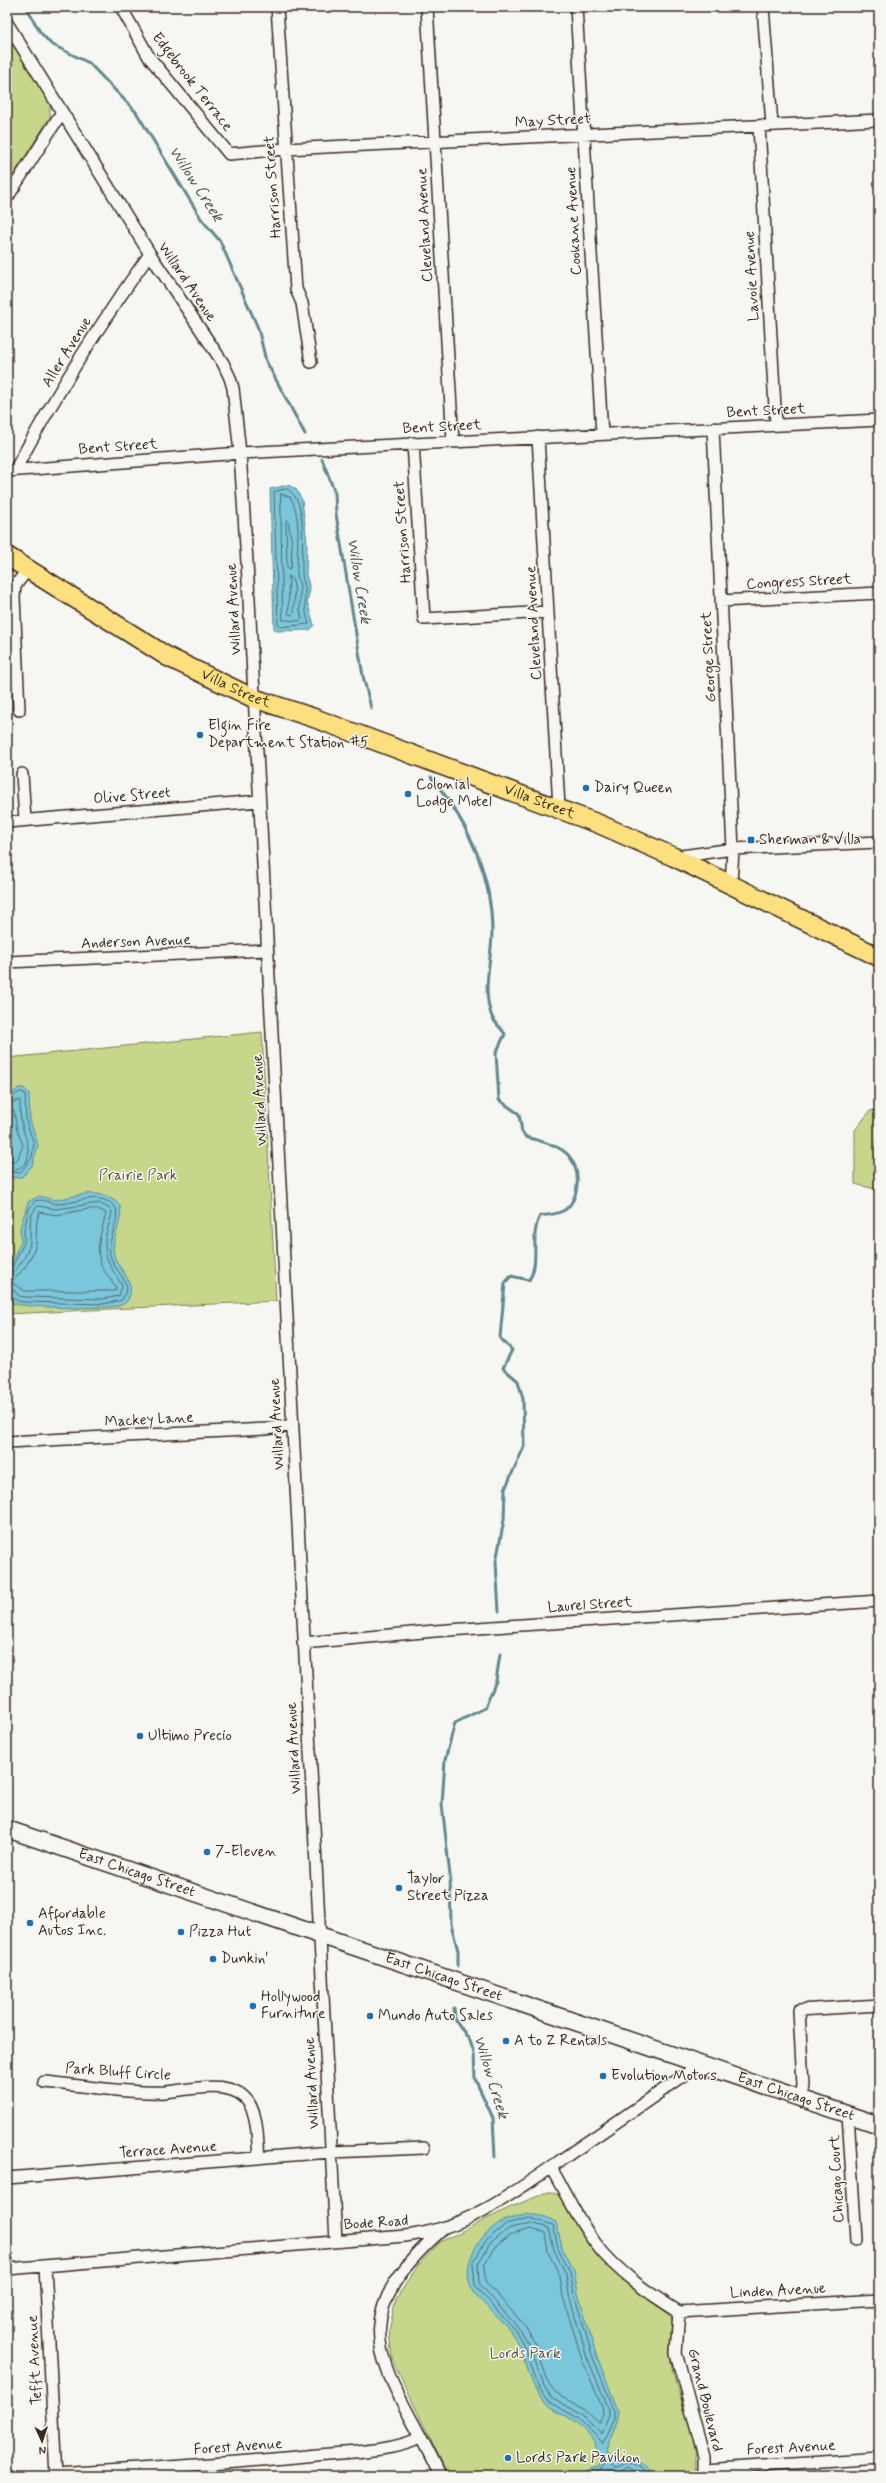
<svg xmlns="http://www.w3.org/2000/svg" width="886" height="2483" font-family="Mynerve,sans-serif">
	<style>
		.green { fill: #c6d68a; stroke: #808054 }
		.water { fill: #7ac6da; stroke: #61888f }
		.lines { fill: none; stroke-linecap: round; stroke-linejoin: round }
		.shore { stroke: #546869; stroke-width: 1 }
		.stream { stroke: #61888f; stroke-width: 3 }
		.minor-casing { stroke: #3b2a1e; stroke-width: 14 }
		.secondary-casing { stroke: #3b2a1e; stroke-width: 19 }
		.primary-casing { stroke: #3b2a1e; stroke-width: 21 }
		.minor { stroke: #f6f6f2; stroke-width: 11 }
		.secondary { stroke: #f6f6f2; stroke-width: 16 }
		.primary { stroke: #fce080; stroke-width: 18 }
		.poi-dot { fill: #1f6fb2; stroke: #f6f6f2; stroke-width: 1.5 }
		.labels { text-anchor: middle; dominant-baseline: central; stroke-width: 3; stroke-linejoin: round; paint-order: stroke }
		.street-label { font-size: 15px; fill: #3b2a1e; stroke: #f6f6f2 }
		.poi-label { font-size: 15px; fill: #3b2a1e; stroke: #f6f6f2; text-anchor: start }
		.park-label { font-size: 15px; fill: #5e5539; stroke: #f6f6f2 }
		.water-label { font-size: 16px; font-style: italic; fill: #4e5956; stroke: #f6f6f2 }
	</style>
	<rect width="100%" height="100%" fill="#f6f6f2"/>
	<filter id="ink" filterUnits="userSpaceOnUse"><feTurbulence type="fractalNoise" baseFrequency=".025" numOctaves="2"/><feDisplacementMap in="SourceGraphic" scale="8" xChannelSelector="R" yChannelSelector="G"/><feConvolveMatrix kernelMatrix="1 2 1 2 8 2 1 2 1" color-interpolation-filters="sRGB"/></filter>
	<g filter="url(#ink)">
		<!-- green -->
		<path class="green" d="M 7,34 L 50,99 L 50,117 L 7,185 Z
			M 262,1032 L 276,1301 L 7,1314 L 7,1058 Z
			M 879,1109 L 879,1190 L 855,1184 L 855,1130 L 870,1111 Z
			M 548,2192 L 553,2192 L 560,2197 L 592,2250 L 601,2260 L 671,2316 C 675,2328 669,2341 670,2353 C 673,2395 701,2433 695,2476 L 448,2476 L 392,2359 L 389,2331 L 396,2299 L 419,2264 L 440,2242 L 511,2207 Z"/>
		<!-- water -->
		<path class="water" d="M 288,485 L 296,489 L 302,500 L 307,543 L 306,574 L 310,590 L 307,601 L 314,625 L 310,630 L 276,631 L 274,628 L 270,489 Z
			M 19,1088 L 24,1088 L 29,1093 L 30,1120 L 38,1145 L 32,1166 L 22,1177 L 10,1178 L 7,1174 L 7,1098 Z
			M 85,1194 C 100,1193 110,1195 120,1206 C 124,1222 110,1238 114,1255 C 119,1272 137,1280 128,1300 C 125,1303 122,1305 118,1306 C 104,1309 22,1308 12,1303 L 7,1291 L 8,1269 L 21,1242 L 20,1228 L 28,1202 L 39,1196 L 55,1200 Z
			M 529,2214 L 546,2217 L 556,2222 L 562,2247 L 574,2270 L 578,2293 L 596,2354 L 618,2410 C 617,2431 599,2445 615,2464 L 624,2458 C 637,2457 647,2465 652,2476 L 575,2476 L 589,2469 L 599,2467 C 605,2447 585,2427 568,2417 C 561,2413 550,2409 545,2403 C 528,2385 527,2357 514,2337 C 504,2320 485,2308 474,2292 C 457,2267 480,2232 503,2221 C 511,2218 521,2216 529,2214 Z"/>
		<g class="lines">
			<!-- shore -->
			<path class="shore" d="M 287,489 C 309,500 301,551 302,573 C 302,579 306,585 305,591 C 305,603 305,612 309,624 L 280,627 L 278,625 L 274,492 Z
				M 281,494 L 290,497 C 303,518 296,550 297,573 C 297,578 300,583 300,588 C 301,599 298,606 302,619 L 300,621 L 283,620 Z
				M 288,520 L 292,544 L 291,567 L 289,569 L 287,567 L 286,522 Z
				M 289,576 C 298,582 293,603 294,613 L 292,615 L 289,614 Z
				M 7,1099 L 20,1092 L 25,1093 L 26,1121 L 34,1144 L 32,1157 L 20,1173 L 7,1171
				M 7,1104 L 20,1100 C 20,1109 20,1117 22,1125 C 24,1137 37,1159 19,1168 C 15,1170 11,1167 7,1166
				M 7,1110 L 14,1111 L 17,1130 L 23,1145 L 17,1161 L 7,1160
				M 88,1209 L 98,1209 L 106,1213 C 102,1232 93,1250 103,1269 C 107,1275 112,1281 116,1287 L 115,1291 L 25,1291 L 12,1283 L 12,1280 C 22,1275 34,1254 36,1243 C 37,1232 35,1222 40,1212 L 56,1215 Z
				M 7,1269 L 12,1267 L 24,1243 L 24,1229 L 29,1209 L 35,1201 C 43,1198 49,1203 57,1204 C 78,1204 99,1189 116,1208 C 120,1222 107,1238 110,1254 C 112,1267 124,1275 127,1288 L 122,1300 L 103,1304 L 25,1302 L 18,1301 L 7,1293
				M 7,1274 C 17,1274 29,1252 30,1242 C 31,1230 27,1215 38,1206 L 56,1209 L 99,1203 L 112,1210 C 112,1219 107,1227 106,1235 C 102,1260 112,1266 122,1286 L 119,1296 L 103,1299 L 25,1297 L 19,1296 L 14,1290 L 7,1288
				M 530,2218 L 553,2225 L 558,2248 L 570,2272 L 574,2294 L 592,2355 L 614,2410 L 614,2418 L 603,2443 L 578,2418 L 548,2401 L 539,2389 L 525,2348 L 517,2333 L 475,2285 L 473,2263 L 485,2242 L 506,2224 Z
				M 531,2223 L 549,2228 L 554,2250 L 566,2274 L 569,2295 L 587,2357 L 609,2410 L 609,2416 L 601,2434 L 581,2414 L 551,2397 L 544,2386 L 530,2346 L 521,2331 L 479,2283 L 478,2264 L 489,2245 L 508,2229 Z
				M 531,2229 L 545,2233 L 548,2252 L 560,2276 L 563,2297 L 582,2359 L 602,2407 L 603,2415 L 599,2423 L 584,2409 L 555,2392 L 549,2384 L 535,2344 L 526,2327 L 485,2281 L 484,2265 L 493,2249 L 510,2235 Z
				M 584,2476 L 601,2470 L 606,2461 L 615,2468 L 629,2462 L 640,2466 L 648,2476
				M 599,2476 L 608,2471 L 618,2473 L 628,2467 L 642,2476"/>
			<!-- stream -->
			<path class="stream" d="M 26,7 L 40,32 L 51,44 L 89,63 L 136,112 L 202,220 L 220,241 L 258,328 L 266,361 L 305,434
				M 322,459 L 335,493 L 336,514 L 363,676 L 371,708
				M 431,777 C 467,821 492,874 492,932 C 492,960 481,989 492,1017 C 495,1023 501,1028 505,1034 L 496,1053 L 499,1100 L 519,1114 L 522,1132 L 526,1137 C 539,1141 560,1145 569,1156 C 581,1170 580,1197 566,1209 C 561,1214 547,1215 540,1216 C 529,1236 541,1261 529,1280 L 511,1276 L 505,1283 L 500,1338 L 512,1350 L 503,1368 L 518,1381 L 523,1399 L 524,1447 L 505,1489 L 504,1520 L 496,1562 L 499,1611
				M 458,1966 L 458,1951 L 451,1924 L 450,1876 L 442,1804 L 445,1760 L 455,1723 L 485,1708 L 496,1681 L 500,1654
				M 454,2008 L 455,2019 L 470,2041 L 474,2053 L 475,2079 L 493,2118 L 495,2157"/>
			<defs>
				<path id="minor" d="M 121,7 L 149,57 L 229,154 L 285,149 L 879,120
					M 277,7 L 296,289 L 302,303 L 311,362
					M 427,7 L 453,441
					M 576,7 L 602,434
					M 763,7 L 772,125
					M 7,23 L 150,254 L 223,363 L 230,378 L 233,388 L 240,453 L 247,562 L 336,2241
					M 759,126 L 776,425
					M 7,198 L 62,112
					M 713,428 L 733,849 L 731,885
					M 538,437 L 559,807
					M 413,443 L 424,619 L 548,612
					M 15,470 C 55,396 100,323 150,254
					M 7,471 L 240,453 L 879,420
					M 721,601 L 879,593
					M 19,710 L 14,597 L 15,586 L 28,569
					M 22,774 L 25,820
					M 7,822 L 259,801
					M 674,857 L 733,849 L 879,842
					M 7,962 L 267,950
					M 7,1442 L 266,1429 L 292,1425
					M 303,1643 L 434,1631 L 879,1601
					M 44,2082 C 80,2085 129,2094 165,2092 C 188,2090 226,2080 244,2097 C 259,2111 257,2140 259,2158
					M 801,2099 L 803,2085 L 799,2010 L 879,2005
					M 848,2115 L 856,2240
					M 551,2168 C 566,2193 578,2221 596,2244 C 617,2272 650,2294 679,2312 L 676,2353 L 704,2457 L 704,2476
					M 7,2178 L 331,2152 L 424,2148
					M 45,2266 L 56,2476
					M 7,2269 L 405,2236 C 470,2229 522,2187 574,2151 C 616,2123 657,2094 699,2065
					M 679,2312 L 879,2300
					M 705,2470 L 879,2458
					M 56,2474 C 142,2469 229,2464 316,2455 C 347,2452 392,2452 420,2438
					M 440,2476 C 392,2370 331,2328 442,2230"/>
				<g id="secondary">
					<path id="s1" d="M 7,1829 L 879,2125"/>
				</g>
				<g id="primary">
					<path id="s2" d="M 7,556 L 168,657 L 253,698 L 314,718 L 599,824 L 674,857 L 879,957"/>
				</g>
			</defs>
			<!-- minor casing -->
			<use href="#minor" class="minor-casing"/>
			<!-- secondary casing -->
			<use href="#secondary" class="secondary-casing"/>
			<!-- primary casing -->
			<use href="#primary" class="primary-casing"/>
			<!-- minor -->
			<use href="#minor" class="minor"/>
			<!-- secondary -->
			<use href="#secondary" class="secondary"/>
			<!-- primary -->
			<use href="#primary" class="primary"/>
		</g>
	</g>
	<!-- markers -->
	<g class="poi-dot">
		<circle cx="200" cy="735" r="4"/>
		<circle cx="586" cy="788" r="4"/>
		<circle cx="408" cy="794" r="4"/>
		<rect x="747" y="836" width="8" height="8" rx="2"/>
		<circle cx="140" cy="1736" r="4"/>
		<circle cx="207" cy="1852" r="4"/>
		<circle cx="399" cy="1888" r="4"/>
		<circle cx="30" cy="1923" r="4"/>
		<circle cx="181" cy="1932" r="4"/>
		<circle cx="213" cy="1959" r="4"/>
		<circle cx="253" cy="2006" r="4"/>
		<circle cx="370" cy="2016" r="4"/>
		<circle cx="506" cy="2041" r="4"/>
		<circle cx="603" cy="2076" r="4"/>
		<circle cx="508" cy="2458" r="4"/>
	</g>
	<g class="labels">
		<!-- street labels -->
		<g class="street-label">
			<text transform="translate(192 82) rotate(52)">Edgebrook Terrace</text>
			<text transform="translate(553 121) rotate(-3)">May Street</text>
			<text transform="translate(273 187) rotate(-94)">Harrison Street</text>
			<text transform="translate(574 221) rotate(-93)">Cookane Avenue</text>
			<text transform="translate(425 225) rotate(-93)">Cleveland Avenue</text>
			<text transform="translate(752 276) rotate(-93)">Lavoie Avenue</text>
			<text transform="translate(187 282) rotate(56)">Willard Avenue</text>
			<text transform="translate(67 352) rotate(-58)">Aller Avenue</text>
			<text transform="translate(766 411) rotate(-3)">Bent Street</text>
			<text transform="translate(442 427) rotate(-3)">Bent Street</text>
			<text transform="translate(118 447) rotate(-4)">Bent Street</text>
			<text transform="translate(403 532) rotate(-94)">Harrison Street</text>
			<text transform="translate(799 582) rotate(-3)">Congress Street</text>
			<text transform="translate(234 609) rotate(-93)">Willard Avenue</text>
			<text transform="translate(534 623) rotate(-93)">Cleveland Avenue</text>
			<text transform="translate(709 657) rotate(-93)">George Street</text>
			<text stroke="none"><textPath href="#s2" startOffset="265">Villa Street</textPath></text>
			<text transform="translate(132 796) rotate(-5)">Olive Street</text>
			<text stroke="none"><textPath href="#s2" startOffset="589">Villa Street</textPath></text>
			<text transform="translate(136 942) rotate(-2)">Anderson Avenue</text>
			<text transform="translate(260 1100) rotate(-93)">Willard Avenue</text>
			<text transform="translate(149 1420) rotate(-3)">Mackey Lane</text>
			<text transform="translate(277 1424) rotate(-93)">Willard Avenue</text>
			<text transform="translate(590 1605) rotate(-4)">Laurel Street</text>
			<text transform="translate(294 1748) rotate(-93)">Willard Avenue</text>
			<text stroke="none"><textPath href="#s1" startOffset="137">East Chicago Street</textPath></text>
			<text stroke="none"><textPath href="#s1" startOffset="461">East Chicago Street</textPath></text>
			<text transform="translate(118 2072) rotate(4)">Park Bluff Circle</text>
			<text transform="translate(312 2083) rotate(-93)">Willard Avenue</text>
			<text stroke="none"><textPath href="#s1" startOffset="833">East Chicago Street</textPath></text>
			<text transform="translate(168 2150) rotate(-4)">Terrace Avenue</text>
			<text transform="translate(837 2179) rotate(-93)">Chicago Court</text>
			<text transform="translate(376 2223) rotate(-4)">Bode Road</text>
			<text transform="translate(778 2291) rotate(-3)">Linden Avenue</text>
			<text transform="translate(35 2360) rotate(-93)">Tefft Avenue</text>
			<text transform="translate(705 2400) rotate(76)">Grand Boulevard</text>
			<text transform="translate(238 2447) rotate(-4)">Forest Avenue</text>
			<text transform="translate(791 2448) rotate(-3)">Forest Avenue</text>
		</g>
		<!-- poi labels -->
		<g class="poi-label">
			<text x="208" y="726">Elgin Fire<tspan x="208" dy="17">Department Station #5</tspan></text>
			<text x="416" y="785">Colonial<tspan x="416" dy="17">Lodge Motel</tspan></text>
			<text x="594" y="788">Dairy Queen</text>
			<text x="759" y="840">Sherman &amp; Villa</text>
			<text x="148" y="1736">Ultimo Precio</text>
			<text x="215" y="1852">7-Eleven</text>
			<text x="407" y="1879">Taylor<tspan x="407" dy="17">Street Pizza</tspan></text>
			<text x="38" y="1914">Affordable<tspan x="38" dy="17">Autos Inc.</tspan></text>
			<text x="189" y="1932">Pizza Hut</text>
			<text x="221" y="1959">Dunkin'</text>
			<text x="261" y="1997">Hollywood<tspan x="261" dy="17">Furniture</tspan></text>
			<text x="378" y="2016">Mundo Auto Sales</text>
			<text x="514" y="2041">A to Z Rentals</text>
			<text x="611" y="2076">Evolution Motors</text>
			<text x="516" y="2458">Lords Park Pavilion</text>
		</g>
		<!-- park labels -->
		<g class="park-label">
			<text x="138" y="1176">Prairie Park</text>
			<text x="525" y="2354">Lords Park</text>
		</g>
		<!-- water labels -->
		<g class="water-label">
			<text transform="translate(196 184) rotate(57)">Willow Creek</text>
			<text transform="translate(359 581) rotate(81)">Willow Creek</text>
			<text transform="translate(491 2077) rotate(73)">Willow Creek</text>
		</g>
	</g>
	<!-- margin -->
	<rect width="886" height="2483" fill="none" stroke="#f6f6f2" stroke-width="24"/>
	<rect x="12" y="12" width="862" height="2459" fill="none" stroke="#3b2a1e" stroke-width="1.5" filter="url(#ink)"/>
	<!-- north arrow -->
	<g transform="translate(42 2441) rotate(177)" stroke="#f6f6f2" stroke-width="3" paint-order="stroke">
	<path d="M0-3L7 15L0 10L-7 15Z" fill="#3b2a1e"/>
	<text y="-6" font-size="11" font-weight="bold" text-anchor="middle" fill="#3b2a1e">N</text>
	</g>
</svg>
